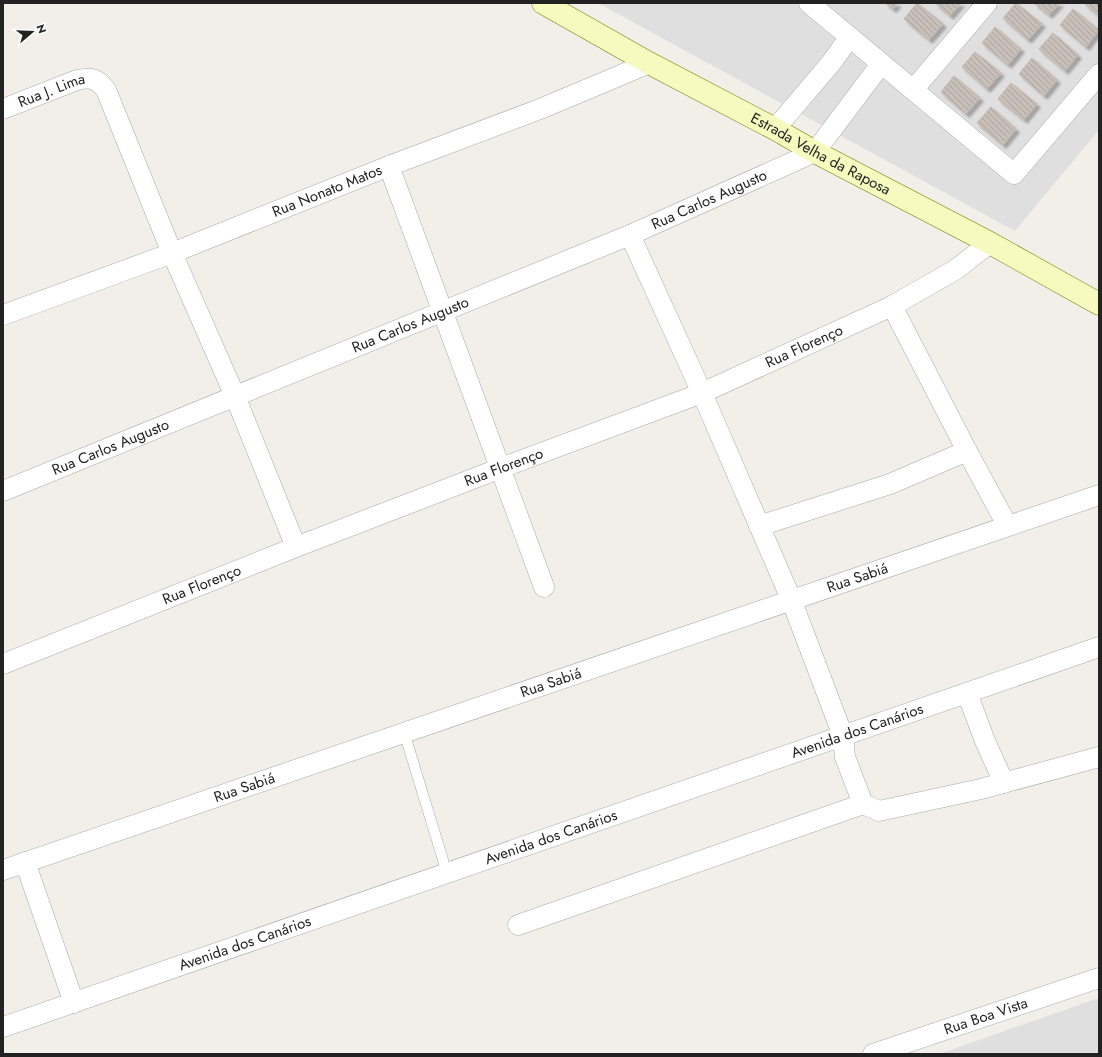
<svg xmlns="http://www.w3.org/2000/svg" width="1102" height="1057" font-family="Jost,sans-serif">
	<style>
		.residential { fill: #e0dfdf }
		.building { fill: url(#building-back-hatch); stroke: #c4b6ab; filter: url(#shadow) }
		.lines { fill: none; stroke-linecap: round; stroke-linejoin: round }
		.lane-casing { stroke: #a9a9a9; stroke-width: 11 }
		.street-casing { stroke: #a9a9a9; stroke-width: 21 }
		.secondary-casing { stroke: #707d05; stroke-width: 23 }
		.lane { stroke: #fff; stroke-width: 10 }
		.street { stroke: #fff; stroke-width: 20 }
		.secondary { stroke: #f7fabf; stroke-width: 22 }
		.labels { text-anchor: middle; dominant-baseline: central; stroke-width: 4; stroke-linejoin: round; paint-order: stroke }
		.street-label { font-size: 15px; fill: #222; stroke: #fff }
	</style>
	<defs>
		<pattern id="building-back-hatch" width="6" height="6" patternUnits="userSpaceOnUse"><rect width="6" height="6" fill="#c7bfb8"/><path d="M-1 5l2 2M0 0l6 6M5-1l2 2" fill="none" stroke="#aba49e"/></pattern>
		<filter id="shadow"><feDropShadow dx="3.5" dy="3.5" stdDeviation="1" flood-color="#0004"/></filter>
	</defs>
	<rect width="100%" height="100%" fill="#f2efe9"/>
	<!-- residential -->
	<path class="residential" d="M 598,3 L 1099,3 L 1099,130 L 1015,231 Z
		M 1099,998 L 1099,1054 L 939,1054 Z"/>
	<!-- building -->
	<path class="building" d="M 885,3 L 898,3 L 893,9 Z
		M 917,3 L 943,24 L 929,40 L 904,19 Z
		M 935,3 L 961,3 L 950,16 Z
		M 1016,3 L 1042,24 L 1028,40 L 1003,18 Z
		M 1034,3 L 1060,3 L 1049,15 Z
		M 1084,3 L 1099,3 L 1099,16 Z
		M 1073,9 L 1099,30 L 1086,47 L 1060,25 Z
		M 995,27 L 1021,49 L 1008,65 L 982,43 Z
		M 1053,33 L 1078,55 L 1065,71 L 1039,49 Z
		M 975,52 L 1001,73 L 987,89 L 962,67 Z
		M 1032,58 L 1057,80 L 1044,96 L 1019,74 Z
		M 954,76 L 980,98 L 966,114 L 941,92 Z
		M 1011,83 L 1037,104 L 1024,120 L 998,99 Z
		M 991,107 L 1016,129 L 1003,145 L 977,123 Z"/>
	<g class="lines">
		<defs>
			<path id="lane" d="M 404,732 L 447,873"/>
			<g id="street">
				<path d="M 809,3 L 1014,174 L 1099,74"/>
				<path d="M 913,90 L 987,3"/>
				<path id="s1" d="M 3,109 L 77,80 C 91,77 97,78 106,90 L 172,253 L 235,396 L 296,547"/>
				<path d="M 775,129 L 831,63 L 850,37"/>
				<path d="M 389,166 L 544,587"/>
				<path d="M 630,235 L 702,393 L 791,599 L 843,736 L 845,757 L 863,804 L 879,811 L 981,789 L 1099,757"/>
				<path d="M 892,306 L 967,451 L 1007,525"/>
				<path id="s2" d="M 3,315 L 172,253 L 389,166 L 540,109 L 614,78 L 649,63"/>
				<path id="s3" d="M 3,491 L 630,235 L 815,152 L 881,64"/>
				<path d="M 759,526 L 890,484 L 967,451"/>
				<path id="s4" d="M 3,664 L 296,547 L 501,468 L 702,393 L 892,306 L 955,270 L 990,243"/>
				<path d="M 967,693 L 985,741 L 1004,783"/>
				<path d="M 25,862 L 74,1003"/>
				<path id="s5" d="M 3,870 L 1099,495"/>
				<path d="M 518,925 L 863,804"/>
				<path id="s6" d="M 3,1027 L 1099,647"/>
				<path id="s7" d="M 873,1054 L 1099,978"/>
			</g>
			<g id="secondary">
				<path id="s8" d="M 543,3 L 649,63 L 775,129 L 815,152 L 990,243 L 1099,304"/>
			</g>
		</defs>
		<!-- lane casing -->
		<use href="#lane" class="lane-casing"/>
		<!-- street casing -->
		<use href="#street" class="street-casing"/>
		<!-- secondary casing -->
		<use href="#secondary" class="secondary-casing"/>
		<!-- lane -->
		<use href="#lane" class="lane"/>
		<!-- street -->
		<use href="#street" class="street"/>
		<!-- secondary -->
		<use href="#secondary" class="secondary"/>
	</g>
	<g class="labels">
		<!-- street labels -->
		<g class="street-label">
			<text stroke="none"><textPath href="#s1" startOffset="52">Rua J. Lima</textPath></text>
			<text stroke="none"><textPath href="#s8" startOffset="316">Estrada Velha da Raposa</textPath></text>
			<text stroke="none"><textPath href="#s2" startOffset="347">Rua Nonato Matos</textPath></text>
			<text stroke="none"><textPath href="#s3" startOffset="764">Rua Carlos Augusto</textPath></text>
			<text stroke="none"><textPath href="#s3" startOffset="440">Rua Carlos Augusto</textPath></text>
			<text stroke="none"><textPath href="#s4" startOffset="862">Rua Florenço</textPath></text>
			<text stroke="none"><textPath href="#s3" startOffset="116">Rua Carlos Augusto</textPath></text>
			<text stroke="none"><textPath href="#s4" startOffset="538">Rua Florenço</textPath></text>
			<text stroke="none"><textPath href="#s5" startOffset="903">Rua Sabiá</textPath></text>
			<text stroke="none"><textPath href="#s4" startOffset="214">Rua Florenço</textPath></text>
			<text stroke="none"><textPath href="#s5" startOffset="579">Rua Sabiá</textPath></text>
			<text stroke="none"><textPath href="#s6" startOffset="904">Avenida dos Canários</textPath></text>
			<text stroke="none"><textPath href="#s5" startOffset="255">Rua Sabiá</textPath></text>
			<text stroke="none"><textPath href="#s6" startOffset="580">Avenida dos Canários</textPath></text>
			<text stroke="none"><textPath href="#s6" startOffset="256">Avenida dos Canários</textPath></text>
			<text stroke="none"><textPath href="#s7" startOffset="119">Rua Boa Vista</textPath></text>
		</g>
	</g>
	<!-- border -->
	<rect width="1102" height="1057" fill="none" stroke="#222222" stroke-width="8"/>
	<!-- north arrow -->
	<g transform="translate(32 32) rotate(71)" stroke="#ffffff" stroke-width="3" paint-order="stroke">
	<path d="M0-3L7 15L0 10L-7 15Z" fill="#222222"/>
	<text y="-6" font-size="11" font-weight="bold" text-anchor="middle" fill="#222222">N</text>
	</g>
</svg>
